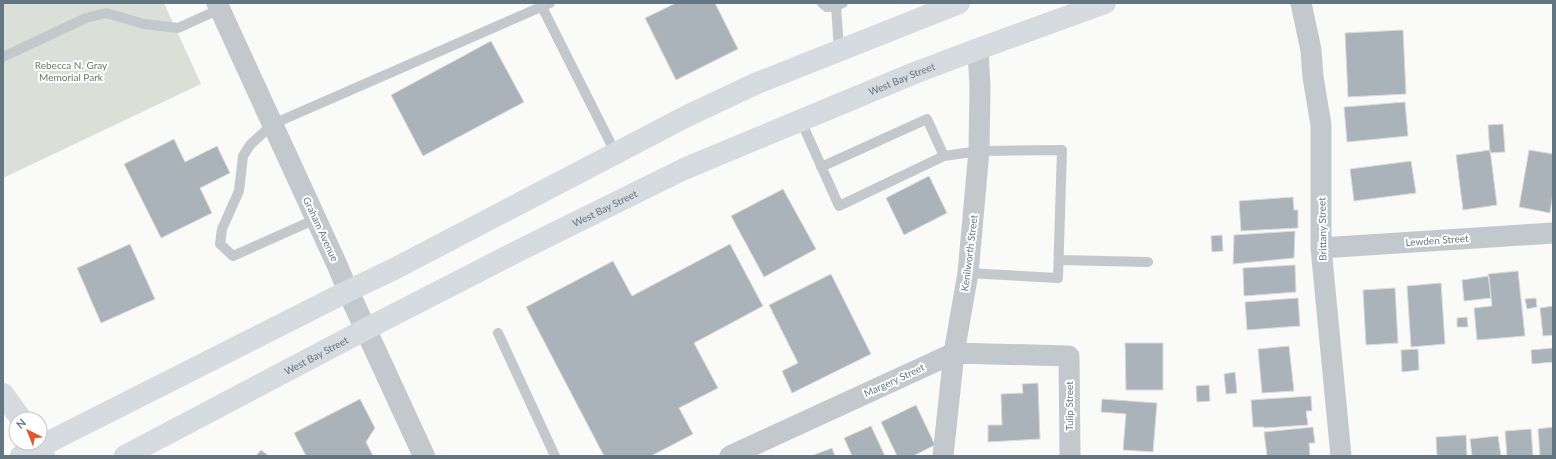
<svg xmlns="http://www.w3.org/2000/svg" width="1556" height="459" font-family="Lato,sans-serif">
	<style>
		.green { fill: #dadfd7 }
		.building { fill: #aab3b9; stroke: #dcdcda }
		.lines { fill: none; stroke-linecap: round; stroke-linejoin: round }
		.service { stroke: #c3c8cc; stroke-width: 10 }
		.minor { stroke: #c3c8cc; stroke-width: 21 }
		.tertiary { stroke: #c3c8cc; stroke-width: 22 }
		.primary { stroke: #d6dbdf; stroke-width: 22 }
		.motorway { stroke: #d6dbdf; stroke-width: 22 }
		.labels { text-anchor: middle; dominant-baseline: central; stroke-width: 4; stroke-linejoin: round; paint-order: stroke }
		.park-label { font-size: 10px; fill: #687a64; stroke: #fff }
		.street-label { font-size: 10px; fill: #657683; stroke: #fff }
	</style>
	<rect width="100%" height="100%" fill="#fafaf8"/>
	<!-- green -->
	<path class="green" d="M 3,3 L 164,3 L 201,84 L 3,178 Z"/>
	<!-- building -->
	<path class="building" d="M 676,3 L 715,3 L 738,49 L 676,80 L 645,18 Z
		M 1403,30 L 1406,94 L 1348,97 L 1345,33 Z
		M 491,41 L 524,102 L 423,156 L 391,95 Z
		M 1405,102 L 1408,136 L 1347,142 L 1344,107 Z
		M 1503,124 L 1505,152 L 1490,153 L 1488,125 Z
		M 174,139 L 185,162 L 217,146 L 230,173 L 200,188 L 212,213 L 161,238 L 124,164 Z
		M 1490,150 L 1497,205 L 1463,210 L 1456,155 Z
		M 1529,150 L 1553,154 L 1553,192 L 1550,213 L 1519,207 Z
		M 1411,161 L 1416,193 L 1354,201 L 1350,169 Z
		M 929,176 L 947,213 L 904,235 L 886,198 Z
		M 783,189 L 816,249 L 764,277 L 731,216 Z
		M 1293,197 L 1294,210 L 1298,210 L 1298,228 L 1241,231 L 1239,201 Z
		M 1295,231 L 1294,258 L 1233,264 L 1234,235 Z
		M 1222,235 L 1223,251 L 1212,252 L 1211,236 Z
		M 130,244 L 155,299 L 101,323 L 77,268 Z
		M 730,244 L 763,306 L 694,343 L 718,388 L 679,408 L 693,434 L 651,456 L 604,456 L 526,307 L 613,261 L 632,296 Z
		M 1295,265 L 1296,292 L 1244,296 L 1243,268 Z
		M 1518,271 L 1525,336 L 1477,340 L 1474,308 L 1492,306 L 1488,274 Z
		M 831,274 L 871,354 L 792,393 L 782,371 L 798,363 L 769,305 Z
		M 1489,276 L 1491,298 L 1464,301 L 1462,280 Z
		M 1441,283 L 1445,344 L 1411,347 L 1407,286 Z
		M 1395,288 L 1398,343 L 1366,345 L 1363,290 Z
		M 1298,298 L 1300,326 L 1247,330 L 1245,302 Z
		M 1536,298 L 1537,307 L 1527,309 L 1525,299 Z
		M 1553,306 L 1553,335 L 1543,336 L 1540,308 Z
		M 1467,317 L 1468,327 L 1457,327 L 1457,318 Z
		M 1125,343 L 1163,343 L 1163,390 L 1126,390 Z
		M 1289,346 L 1294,391 L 1262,393 L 1258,349 Z
		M 1553,348 L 1553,362 L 1532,364 L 1531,350 Z
		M 1418,349 L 1419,370 L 1402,372 L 1401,350 Z
		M 1235,372 L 1237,393 L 1226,394 L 1224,374 Z
		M 1038,383 L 1040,439 L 988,442 L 988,425 L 1002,425 L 1001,394 L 1023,393 L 1022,384 Z
		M 1209,385 L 1210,401 L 1197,402 L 1196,386 Z
		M 1311,396 L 1312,411 L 1306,411 L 1308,425 L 1264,428 L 1264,427 L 1253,427 L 1251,400 Z
		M 360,399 L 375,428 L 366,442 L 373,456 L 306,456 L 294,433 Z
		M 1102,399 L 1157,403 L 1153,452 L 1123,450 L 1126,414 L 1101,412 Z
		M 916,405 L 935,445 L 913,456 L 897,456 L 881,422 Z
		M 871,426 L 885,456 L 852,456 L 844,438 Z
		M 1313,427 L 1315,443 L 1309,443 L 1310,456 L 1267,456 L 1264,432 Z
		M 1553,427 L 1553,456 L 1540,456 L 1538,429 Z
		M 1531,429 L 1533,456 L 1507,456 L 1505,431 Z
		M 1466,435 L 1467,456 L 1437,456 L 1436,437 Z
		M 1498,436 L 1501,456 L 1472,456 L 1470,439 Z
		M 832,448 L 835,456 L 811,456 Z
		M 261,450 L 269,456 L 256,456 Z"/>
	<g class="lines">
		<!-- service -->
		<path class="service" d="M 822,3 L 827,7 L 836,6 L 843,3
			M 836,6 L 839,50
			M 542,7 L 616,154
			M 3,57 L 86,18 L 106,13 L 144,24 L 178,28 L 220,9
			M 801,121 L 839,206 L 944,156 L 927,119 L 821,167
			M 944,156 L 979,151 L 1062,150 L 1058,278 L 968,273
			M 316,219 L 233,256 L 220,244 L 222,229 L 239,191 L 243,156 L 250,145 L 273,124 L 550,3
			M 1060,260 L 1148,262
			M 498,333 L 555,456"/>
		<!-- minor -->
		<path class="minor" d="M 217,3 L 338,267 L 348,291
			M 1301,3 L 1311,50 L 1313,77 L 1321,125 L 1321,248 L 1341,456
			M 1321,248 L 1553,233
			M 730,456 L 954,353 L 1069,356 L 1070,456
			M 943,456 L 954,353 L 968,273 L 979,151 L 980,87 L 978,49"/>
		<!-- tertiary -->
		<path class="tertiary" d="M 348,291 L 424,456"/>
		<!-- primary -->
		<g class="primary">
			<path d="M 21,456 L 348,291 L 394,269 L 687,116 L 755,84 L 959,3"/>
			<path id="s1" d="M 125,456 L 366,329 L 522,249 L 684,169 L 917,72 L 978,49 L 1105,3"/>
		</g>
		<!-- motorway -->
		<path class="motorway" d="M 3,394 L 21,419
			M 38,443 L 44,456"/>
	</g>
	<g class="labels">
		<!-- park labels -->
		<g class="park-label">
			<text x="71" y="65">Rebecca N. Gray<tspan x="71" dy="12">Memorial Park</tspan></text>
		</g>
		<!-- street labels -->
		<g class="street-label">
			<text stroke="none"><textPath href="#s1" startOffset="864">West Bay Street</textPath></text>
			<text stroke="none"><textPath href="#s1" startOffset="540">West Bay Street</textPath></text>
			<text transform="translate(321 229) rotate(65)">Graham Avenue</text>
			<text transform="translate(1322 229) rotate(-91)">Brittany Street</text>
			<text transform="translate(1437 240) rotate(-4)">Lewden Street</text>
			<text transform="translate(969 253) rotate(-83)">Kenilworth Street</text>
			<text stroke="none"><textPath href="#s1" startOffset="216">West Bay Street</textPath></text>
			<text transform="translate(894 380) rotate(-25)">Margery Street</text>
			<text transform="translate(1069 406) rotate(-90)">Tulip Street</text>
		</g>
	</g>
	<!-- border -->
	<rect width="1556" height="459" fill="none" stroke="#657683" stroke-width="8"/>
	<!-- north arrow -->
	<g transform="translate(28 431) rotate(317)"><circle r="19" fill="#ffffff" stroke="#c1c8cd"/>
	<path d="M0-3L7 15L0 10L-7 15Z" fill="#e4572e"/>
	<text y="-6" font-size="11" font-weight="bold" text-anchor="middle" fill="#657683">N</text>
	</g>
</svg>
